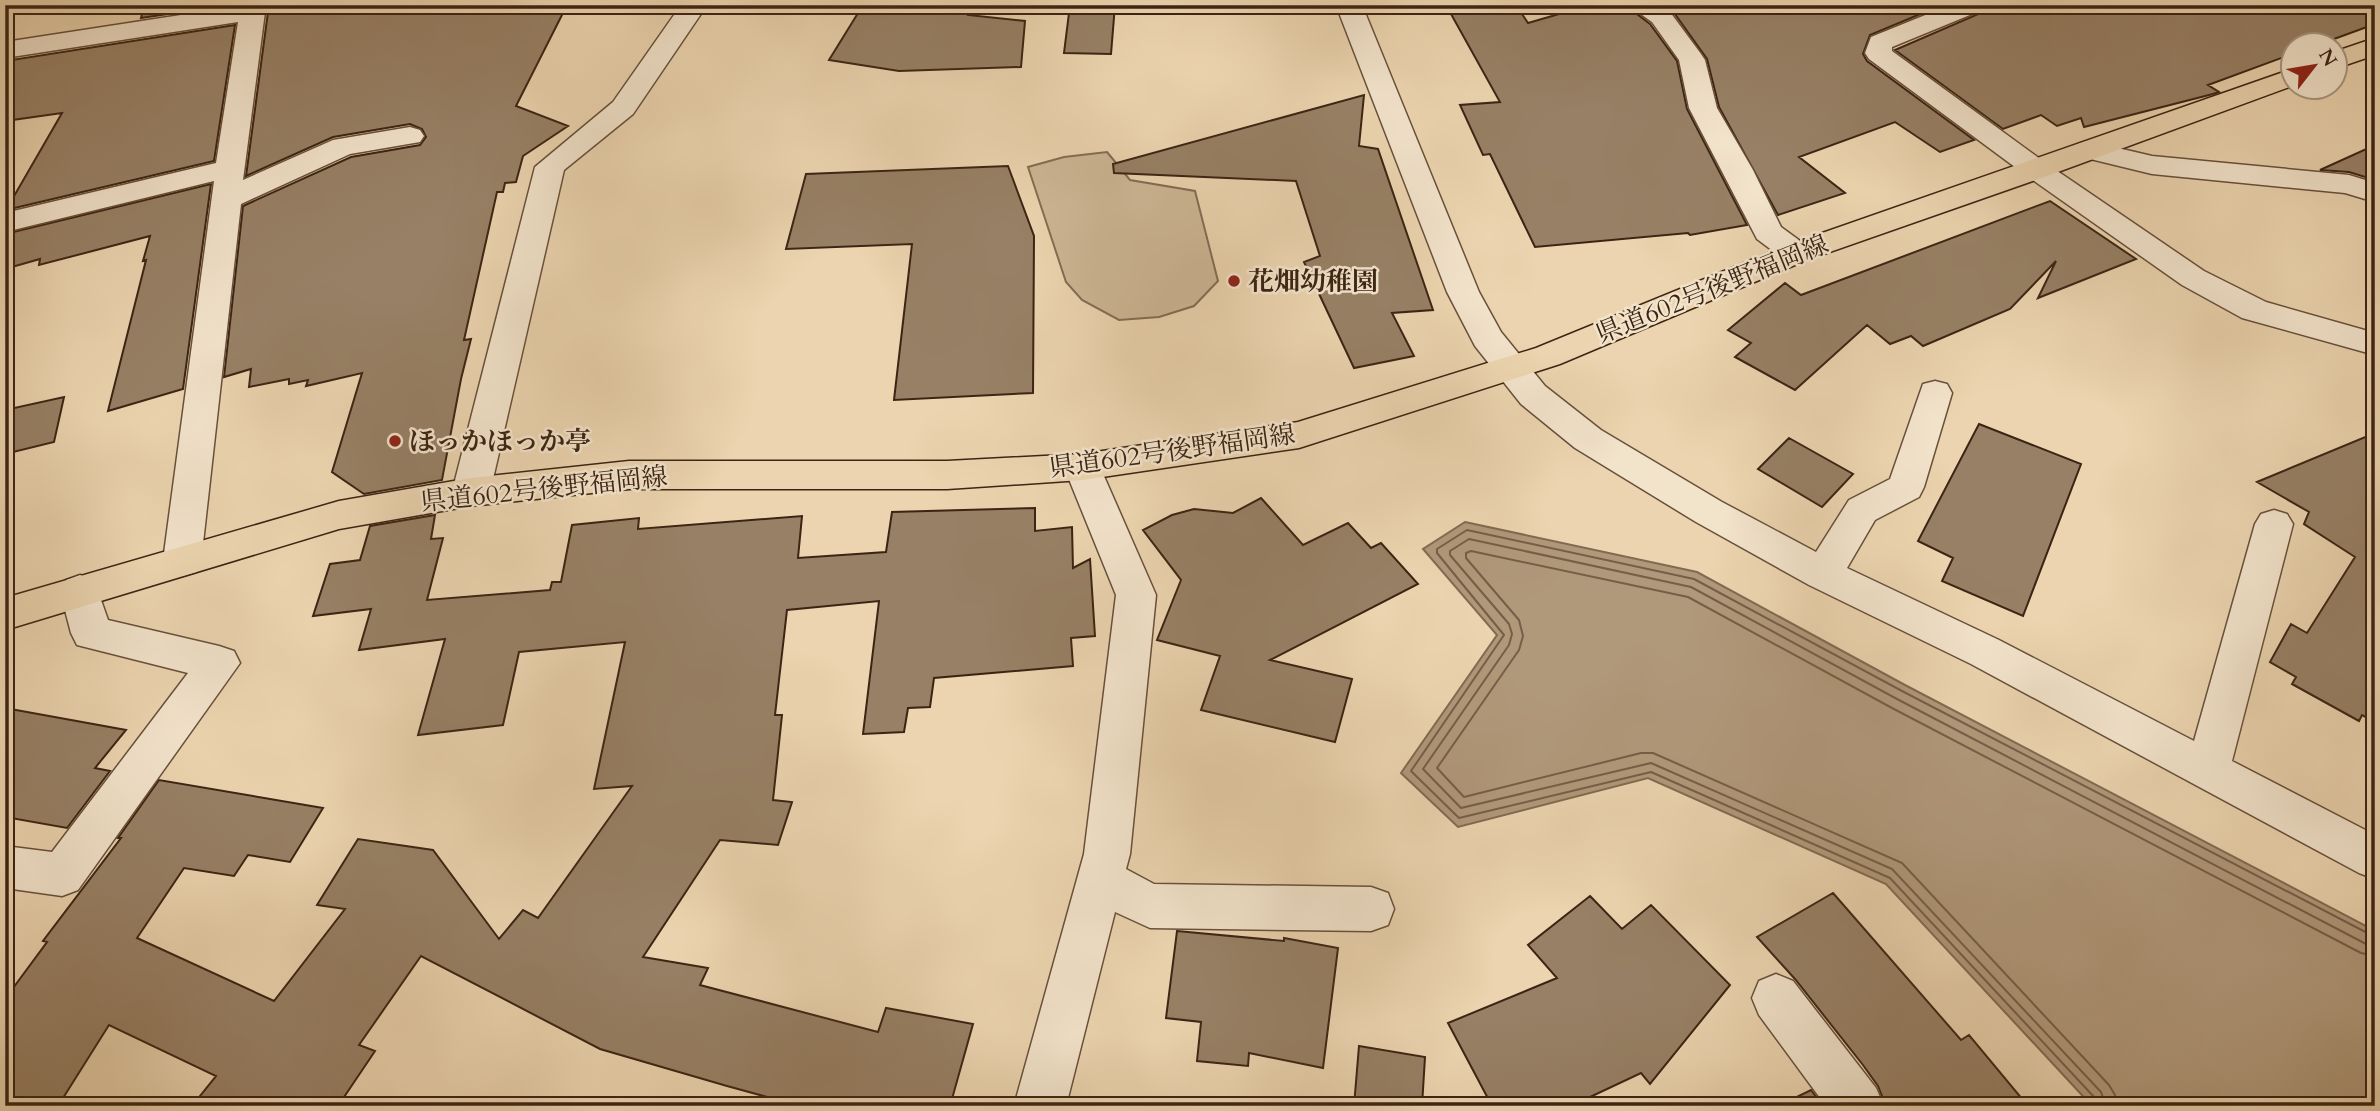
<svg xmlns="http://www.w3.org/2000/svg" width="2380" height="1111" font-family="Cardo,'Noto Serif JP',serif">
	<style>
		.green { fill: #cdb695; stroke: #846d54; stroke-width: 2 }
		.water { fill: #b0987a; stroke: #826a51; stroke-width: 2 }
		.lines { fill: none; stroke-linecap: round; stroke-linejoin: round }
		.shore { stroke: #765e47; stroke-width: 2 }
		.building { fill: #978065; stroke: #3c2414; stroke-width: 2 }
		.minor-casing { stroke: #68503b; stroke-width: 3 }
		.major-casing { stroke: #3c2414; stroke-width: 3 }
		.minor { fill: #f2e3cb; fill-rule: evenodd }
		.major { fill: #ebd4af; fill-rule: evenodd }
		.poi-dot { fill: #8f2418; stroke: #f2e3cb; stroke-width: 2.5 }
		.labels { text-anchor: middle; dominant-baseline: central; stroke-width: 5; stroke-linejoin: round; paint-order: stroke }
		.poi-label { font-size: 26px; font-weight: bold; fill: #3c2414; stroke: #f2e3cb; text-anchor: start }
		.street-label { font-size: 26px; fill: #3c2414; stroke: #f2e3cb }
	</style>
	<rect width="100%" height="100%" fill="#ebd4af"/>
	<filter id="stains"><feTurbulence type="fractalNoise" baseFrequency=".00286" numOctaves="4"/><feColorMatrix values="0 0 0 0 .2 0 0 0 0 .09 0 0 0 0 .02 0 0 0 .5 -.17"/></filter>
	<radialGradient id="worn" r=".72"><stop offset=".6" stop-color="#630" stop-opacity="0"/><stop offset="1" stop-color="#630" stop-opacity=".3"/></radialGradient>
	<!-- green -->
	<path class="green" d="M 1107,152 L 1130,180 L 1195,191 L 1218,281 L 1194,306 L 1159,317 L 1119,320 L 1082,300 L 1066,282 L 1028,167 L 1064,157 Z"/>
	<!-- water -->
	<path class="water" d="M 1465,522 L 1697,572 L 1905,685 L 2368,927 L 2375,932 L 2375,1106 L 2092,1106 L 1886,884 L 1648,778 L 1458,827 L 1401,773 L 1497,635 L 1423,549 Z"/>
	<g class="lines">
		<!-- shore -->
		<path class="shore" d="M 2097,1106 L 2095,1098 L 1890,878 L 1651,772 L 1459,818 L 1411,771 L 1504,635 L 1437,553 L 1437,549 L 1467,530 L 1694,579 L 1902,691 L 2375,937
			M 2106,1106 L 2101,1092 L 1892,869 L 1651,763 L 1461,808 L 1423,769 L 1509,645 L 1512,634 L 1509,624 L 1450,555 L 1450,551 L 1469,539 L 1691,587 L 1897,699 L 2366,944 L 2375,945
			M 2116,1106 L 2115,1095 L 2109,1085 L 1902,863 L 1653,753 L 1641,753 L 1464,797 L 1437,768 L 1519,650 L 1523,636 L 1519,620 L 1466,558 L 1466,553 L 1471,551 L 1688,597 L 1892,708 L 2361,953 L 2375,956"/>
	</g>
	<!-- building -->
	<path class="building" d="M 144,5 L 227,5 L 141,18 Z
		M 263,5 L 567,5 L 516,106 L 568,126 L 523,156 L 516,182 L 505,183 L 503,192 L 497,192 L 464,340 L 471,339 L 461,379 L 442,480 L 364,494 L 332,472 L 362,373 L 306,386 L 308,380 L 289,384 L 289,379 L 249,387 L 251,369 L 224,377 L 243,206 L 351,157 L 420,145 L 426,137 L 422,129 L 410,124 L 333,137 L 246,176 L 268,12 Z
		M 863,5 L 972,5 L 968,15 L 1025,21 L 1021,67 L 899,71 L 829,60 Z
		M 1070,5 L 1115,5 L 1111,54 L 1064,53 Z
		M 1446,5 L 1502,5 L 1506,12 L 1520,11 L 1528,23 L 1590,5 L 1625,5 L 1650,24 L 1677,61 L 1687,109 L 1747,225 L 1690,235 L 1688,233 L 1535,247 L 1490,154 L 1483,155 L 1460,105 L 1500,102 Z
		M 1665,5 L 1942,5 L 1870,35 L 1863,54 L 1867,61 L 1974,140 L 1940,152 L 1895,122 L 1799,157 L 1845,193 L 1778,215 L 1719,107 L 1707,59 L 1672,10 Z
		M 1988,5 L 2375,5 L 2375,24 L 2315,46 L 2292,46 L 2292,54 L 2208,85 L 2219,92 L 2213,94 L 2084,127 L 2081,118 L 2057,126 L 2041,115 L 2003,129 L 1895,50 L 1983,12 Z
		M 235,25 L 214,161 L 6,210 L 62,113 L 5,121 L 5,61 Z
		M 1364,95 L 1359,146 L 1378,149 L 1433,310 L 1392,313 L 1414,356 L 1354,368 L 1304,262 L 1320,256 L 1296,181 L 1114,173 L 1113,164 Z
		M 2375,145 L 2375,180 L 2349,172 L 2320,170 Z
		M 1008,166 L 1034,236 L 1033,393 L 894,400 L 912,244 L 786,249 L 806,174 Z
		M 211,184 L 183,389 L 108,411 L 146,260 L 143,261 L 150,236 L 39,265 L 40,259 L 5,269 L 5,234 Z
		M 2050,201 L 2136,259 L 2038,298 L 2056,261 L 2010,309 L 1923,346 L 1911,336 L 1890,344 L 1867,325 L 1795,390 L 1735,357 L 1751,343 L 1728,330 L 1785,283 L 1801,295 Z
		M 64,397 L 54,442 L 5,454 L 5,410 Z
		M 1979,424 L 2081,464 L 2023,616 L 1942,581 L 1953,558 L 1918,541 Z
		M 2375,433 L 2375,722 L 2362,715 L 2359,721 L 2292,684 L 2296,677 L 2270,662 L 2291,624 L 2307,633 L 2355,557 L 2304,524 L 2309,512 L 2257,482 Z
		M 1789,438 L 1853,474 L 1822,507 L 1758,469 Z
		M 1261,498 L 1303,545 L 1348,523 L 1371,548 L 1381,543 L 1418,584 L 1270,660 L 1352,679 L 1335,742 L 1201,710 L 1220,656 L 1157,640 L 1181,580 L 1143,530 L 1172,515 L 1194,509 L 1233,513 Z
		M 1035,508 L 1035,531 L 1072,527 L 1073,568 L 1090,559 L 1095,636 L 1071,638 L 1073,666 L 934,678 L 930,707 L 908,708 L 904,732 L 863,734 L 879,601 L 787,610 L 775,715 L 782,715 L 773,800 L 792,802 L 778,845 L 720,840 L 643,957 L 708,968 L 700,985 L 878,1032 L 886,1008 L 973,1024 L 950,1106 L 800,1106 L 727,1086 L 600,1049 L 421,956 L 359,1045 L 375,1051 L 338,1106 L 192,1106 L 216,1076 L 109,1025 L 58,1106 L 5,1106 L 5,999 L 47,942 L 43,941 L 121,838 L 118,838 L 159,780 L 323,808 L 290,862 L 248,855 L 234,876 L 184,868 L 137,938 L 274,1001 L 345,909 L 317,905 L 358,839 L 433,850 L 499,939 L 523,910 L 538,918 L 632,786 L 594,789 L 625,642 L 519,652 L 503,725 L 418,735 L 445,639 L 359,650 L 371,609 L 313,616 L 330,564 L 360,560 L 370,526 L 435,515 L 431,539 L 443,538 L 427,600 L 550,590 L 552,582 L 561,582 L 572,525 L 639,518 L 638,529 L 802,516 L 798,558 L 886,552 L 892,512 Z
		M 5,708 L 126,730 L 95,768 L 110,771 L 67,828 L 5,817 Z
		M 1833,893 L 1961,1040 L 1969,1035 L 2028,1106 L 1886,1106 L 1878,1086 L 1863,1065 L 1795,979 L 1757,937 Z
		M 1590,896 L 1622,929 L 1651,905 L 1730,985 L 1650,1084 L 1641,1073 L 1571,1106 L 1492,1106 L 1448,1023 L 1557,978 L 1528,945 Z
		M 1177,931 L 1284,941 L 1284,938 L 1338,948 L 1323,1068 L 1249,1053 L 1248,1066 L 1197,1061 L 1201,1022 L 1166,1018 Z
		M 1359,1046 L 1425,1057 L 1422,1106 L 1354,1106 Z
		M 1811,1090 L 1823,1106 L 1778,1106 Z"/>
	<g class="lines">
		<defs>
			<path id="minor" d="M 246,5 L 261,7 L 265,12 L 243,180 L 333,140 L 410,127 L 420,130 L 424,136 L 420,142 L 350,154 L 241,204 L 201,561 L 196,572 L 182,576 L 168,572 L 163,561 L 214,181 L 5,232 L 5,213 L 216,163 L 238,22 L 5,58 L 5,42 Z
				M 681,5 L 707,5 L 633,114 L 564,170 L 490,492 L 484,502 L 471,506 L 458,502 L 452,492 L 535,167 L 613,102 Z
				M 1336,5 L 1362,5 L 1479,292 L 1501,332 L 1545,386 L 1601,430 L 1722,502 L 1816,552 L 1849,500 L 1890,479 L 1923,384 L 1935,381 L 1947,384 L 1952,393 L 1924,487 L 1919,497 L 1875,520 L 1847,568 L 1999,640 L 2194,741 L 2255,524 L 2261,514 L 2274,510 L 2287,514 L 2293,524 L 2232,761 L 2375,835 L 2375,879 L 2359,873 L 1971,664 L 1809,585 L 1696,522 L 1575,448 L 1521,404 L 1475,346 L 1447,292 Z
				M 1628,5 L 1660,5 L 1670,12 L 1701,54 L 1705,60 L 1717,108 L 1753,170 L 1781,227 L 1807,246 L 1812,253 L 1807,260 L 1796,263 L 1785,260 L 1757,239 L 1689,108 L 1679,60 L 1652,22 Z
				M 1950,5 L 1986,5 L 1982,10 L 1892,47 L 1892,51 L 2047,164 L 2204,271 L 2266,302 L 2375,333 L 2375,355 L 2242,318 L 2182,285 L 2027,176 L 1869,59 L 1865,53 L 1871,37 Z
				M 2088,141 L 2152,156 L 2349,175 L 2375,183 L 2375,202 L 2345,193 L 2152,174 L 2078,156 L 2074,150 L 2078,144 Z
				M 1082,454 L 1095,458 L 1100,467 L 1156,595 L 1130,854 L 1126,869 L 1154,884 L 1371,887 L 1388,893 L 1394,909 L 1388,925 L 1371,931 L 1150,928 L 1115,912 L 1066,1106 L 1014,1106 L 1084,854 L 1116,595 L 1064,467 L 1069,458 Z
				M 80,575 L 94,580 L 108,620 L 219,646 L 234,651 L 240,663 L 78,890 L 62,896 L 5,888 L 5,846 L 52,852 L 188,673 L 77,645 L 71,633 L 60,591 L 66,580 Z
				M 1776,974 L 1793,981 L 1876,1088 L 1884,1106 L 1826,1106 L 1759,1015 L 1752,998 L 1759,981 Z"/>
			<path id="major" d="M 2375,38 L 2375,55 L 2334,69 L 2334,52 Z
				M 2292,69 L 2292,86 L 2047,176 L 1807,260 L 1560,364 L 1299,448 L 1082,480 L 947,489 L 629,489 L 471,506 L 339,529 L 5,630 L 5,598 L 339,501 L 471,478 L 629,461 L 947,461 L 1082,454 L 1298,422 L 1536,348 L 1785,246 Z"/>
		</defs>
		<!-- minor casing -->
		<use href="#minor" class="minor-casing"/>
		<!-- major casing -->
		<use href="#major" class="major-casing"/>
		<!-- minor -->
		<use href="#minor" class="minor"/>
		<!-- major -->
		<use href="#major" class="major"/>
	</g>
	<!-- markers -->
	<g class="poi-dot">
		<circle cx="1234" cy="281" r="7"/>
		<circle cx="395" cy="441" r="7"/>
	</g>
	<g class="labels">
		<!-- poi labels -->
		<g class="poi-label">
			<text x="1248" y="281">花畑幼稚園</text>
			<text x="409" y="441">ほっかほっか亭</text>
		</g>
		<!-- street labels -->
		<g class="street-label">
			<text transform="translate(1712 289) rotate(-22)">県道602号後野福岡線</text>
			<text transform="translate(1172 451) rotate(-8)">県道602号後野福岡線</text>
			<text transform="translate(544 489) rotate(-6)">県道602号後野福岡線</text>
		</g>
	</g>
	<!-- margin -->
	<rect width="2380" height="1111" fill="none" stroke="#ebd4af" stroke-width="28"/>
	<rect x="7" y="7" width="2366" height="1097" fill="none" stroke="#3c2414" stroke-width="3.5"/>
	<rect x="14" y="14" width="2352" height="1083" fill="none" stroke="#3c2414" stroke-width="2"/>
	<!-- north arrow -->
	<g transform="translate(2314 66) rotate(59)"><circle r="33" fill="#f2e3cb" stroke="#a99782" stroke-width="2"/>
	<path d="M0-5L12 26L0 18L-12 26Z" fill="#8f2418"/>
	<text y="-10" font-size="19" font-weight="bold" text-anchor="middle" fill="#3c2414">N</text>
	</g>
	<rect width="100%" height="100%" filter="url(#stains)"/>
	<rect width="100%" height="100%" fill="url(#worn)"/>
</svg>
